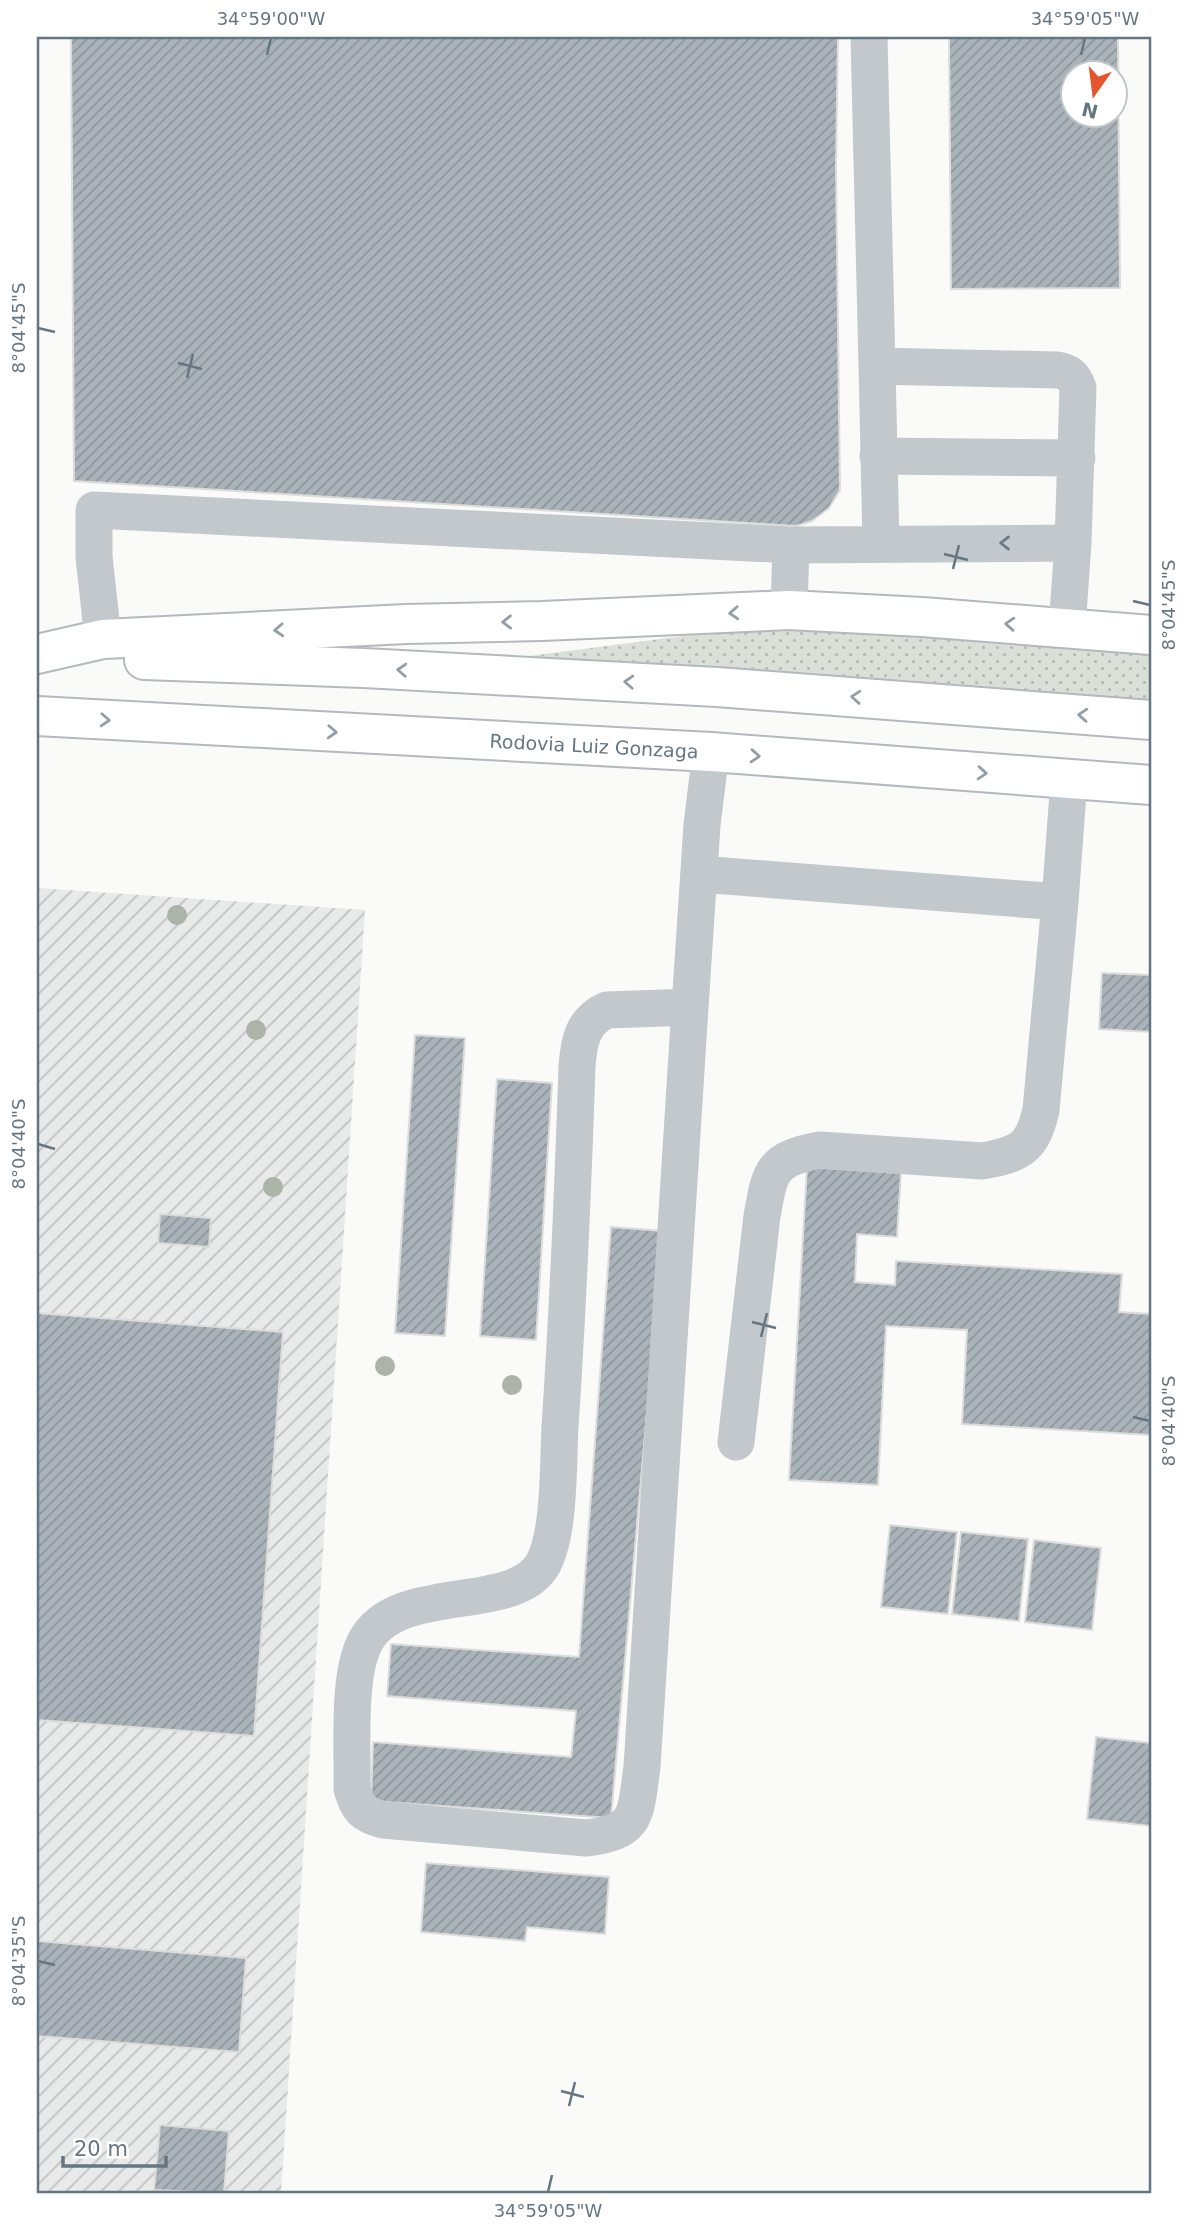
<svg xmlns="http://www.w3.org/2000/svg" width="1188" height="2230" font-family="'DejaVu Sans',sans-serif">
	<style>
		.industrial { fill: url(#industrial-furrows) }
		.grass { fill: url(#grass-dots) }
		.building { fill: url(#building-hatch); stroke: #dcdcda; stroke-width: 2; fill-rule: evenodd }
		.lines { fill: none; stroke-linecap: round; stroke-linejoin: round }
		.highway-casing { stroke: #b4b9bd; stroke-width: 42 }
		.minor { stroke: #c3c8cc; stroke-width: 37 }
		.highway { stroke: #fff; stroke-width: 38 }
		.tree { fill: #aab4a7 }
		.oneway { stroke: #6a7a87 }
		.oneway2 { stroke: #939fa8 }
		.ticks { fill: none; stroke: #657683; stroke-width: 2.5 }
		.labels { text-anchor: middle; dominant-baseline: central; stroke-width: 7; stroke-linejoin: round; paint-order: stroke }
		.street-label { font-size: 19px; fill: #657683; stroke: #fff }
		.neatline { fill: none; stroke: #657683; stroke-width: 2.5 }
		.ticks-label { font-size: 18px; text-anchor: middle; fill: #657683 }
	</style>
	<defs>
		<pattern id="industrial-furrows" width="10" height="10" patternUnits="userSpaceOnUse" patternTransform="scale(1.75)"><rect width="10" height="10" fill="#e8e9e9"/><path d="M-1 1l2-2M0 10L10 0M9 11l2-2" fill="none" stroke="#c0c1c2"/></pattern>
		<pattern id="grass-dots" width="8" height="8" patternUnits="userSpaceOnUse" patternTransform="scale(1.75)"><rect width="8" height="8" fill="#dadfd7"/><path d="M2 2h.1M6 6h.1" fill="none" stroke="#b4b9b4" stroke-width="1.8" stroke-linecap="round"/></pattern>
		<pattern id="building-hatch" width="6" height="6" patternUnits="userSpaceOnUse" patternTransform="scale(1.75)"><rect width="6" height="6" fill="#aab3b9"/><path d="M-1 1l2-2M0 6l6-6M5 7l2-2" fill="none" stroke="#8e969c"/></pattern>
	</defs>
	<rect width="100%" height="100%" fill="#fafaf8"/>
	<!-- industrial -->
	<path class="industrial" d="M 37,888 L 365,910 L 281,2193 L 37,2193 Z"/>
	<!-- grass -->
	<path class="grass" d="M 752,627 L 1151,651 L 1151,703 L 514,658 Z"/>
	<!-- building -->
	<path class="building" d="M 71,37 L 838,37 L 836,166 L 840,490 L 829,508 L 812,521 L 796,526 L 74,481 Z
		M 949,37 L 1118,37 L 1120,288 L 951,289 ZM 1072,74 L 1114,74 L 1114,116 L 1072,116 Z
		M 1102,973 L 1151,975 L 1151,1032 L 1099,1029 Z
		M 415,1035 L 465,1038 L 445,1336 L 395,1333 Z
		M 497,1079 L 552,1083 L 536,1340 L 480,1336 Z
		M 807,1167 L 901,1173 L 897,1237 L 857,1234 L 855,1282 L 895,1285 L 896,1261 L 1122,1274 L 1119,1312 L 1151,1314 L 1151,1435 L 962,1424 L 967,1330 L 886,1326 L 878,1485 L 789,1480 Z
		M 160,1214 L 211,1218 L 209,1247 L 158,1243 Z
		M 611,1227 L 663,1231 L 611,1818 L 371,1801 L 373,1742 L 571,1757 L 576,1711 L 387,1696 L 391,1644 L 579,1657 Z
		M 37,1313 L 283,1332 L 254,1736 L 37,1720 Z
		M 890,1525 L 957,1532 L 948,1614 L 881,1607 Z
		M 961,1532 L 1028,1539 L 1019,1621 L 952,1614 Z
		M 1034,1540 L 1101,1548 L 1092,1630 L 1025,1622 Z
		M 1096,1737 L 1151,1743 L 1151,1826 L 1087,1819 Z
		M 426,1863 L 609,1877 L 605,1934 L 527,1927 L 525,1941 L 421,1932 Z
		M 37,1941 L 246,1958 L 239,2052 L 37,2036 Z
		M 160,2125 L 229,2131 L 224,2193 L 154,2190 Z"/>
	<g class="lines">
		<defs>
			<path id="highway" d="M 37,654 L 103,639 L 406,624 L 542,621 L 789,610 L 922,617 L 1151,635
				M 144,660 L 364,668 L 717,687 L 1151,720
				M 37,716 L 711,752 L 1151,785"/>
		</defs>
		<!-- highway casing -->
		<use href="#highway" class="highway-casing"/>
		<!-- minor -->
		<path class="minor" d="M 869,37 L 877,366 L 1057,370 C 1069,372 1074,376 1078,388 L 1073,543 L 1067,628
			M 877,366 L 881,543
			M 878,456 L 1077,458
			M 789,610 L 791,545 L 1073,543
			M 103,639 L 94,557 L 94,510 L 791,545
			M 699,874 L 1060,902
			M 690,1007 L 607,1010 C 582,1021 579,1042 577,1066 C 573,1187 568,1307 560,1427 C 558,1463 560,1533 543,1564 C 514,1615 397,1581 365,1642 C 347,1677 353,1749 352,1789 C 359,1811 362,1813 383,1820 L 586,1838 C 639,1832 635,1815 642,1767 L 690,1007 L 702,825 L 711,752
			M 736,1442 L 762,1216 C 770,1171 771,1159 820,1150 L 982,1161 C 1020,1154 1032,1149 1041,1110 L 1060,902 L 1069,779"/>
		<!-- highway -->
		<use href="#highway" class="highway"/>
	</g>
	<!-- trees -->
	<g class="tree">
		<circle cx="177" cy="915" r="10"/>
		<circle cx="256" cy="1030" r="10"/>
		<circle cx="273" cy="1187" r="10"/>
		<circle cx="385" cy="1366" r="10"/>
		<circle cx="512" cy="1385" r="10"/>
	</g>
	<!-- one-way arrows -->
	<defs><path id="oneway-chevron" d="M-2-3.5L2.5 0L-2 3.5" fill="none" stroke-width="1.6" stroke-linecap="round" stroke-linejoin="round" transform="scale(1.75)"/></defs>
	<use class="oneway" href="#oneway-chevron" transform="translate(1005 543) rotate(-180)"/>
	<g class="oneway2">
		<use href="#oneway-chevron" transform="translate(734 613) rotate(177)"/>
		<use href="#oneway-chevron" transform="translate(507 622) rotate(179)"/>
		<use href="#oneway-chevron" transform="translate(1010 624) rotate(-176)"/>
		<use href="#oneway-chevron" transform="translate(279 630) rotate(177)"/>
		<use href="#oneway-chevron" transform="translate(402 670) rotate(-177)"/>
		<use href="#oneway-chevron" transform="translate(629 682) rotate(-177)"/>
		<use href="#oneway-chevron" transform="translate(856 697) rotate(-176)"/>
		<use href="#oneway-chevron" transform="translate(1083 715) rotate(-176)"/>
		<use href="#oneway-chevron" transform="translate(105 720) rotate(3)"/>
		<use href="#oneway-chevron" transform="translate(332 732) rotate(3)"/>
		<use href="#oneway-chevron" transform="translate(755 756) rotate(4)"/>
		<use href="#oneway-chevron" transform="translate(982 773) rotate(4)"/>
	</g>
	<!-- ticks -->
	<path class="ticks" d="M 267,55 L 271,38M 1081,55 L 1085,38M 38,328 L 55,332M 178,363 L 202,369M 187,378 L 193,354M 944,554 L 968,560M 953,569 L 959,545M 1133,601 L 1150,605M 38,1144 L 55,1149M 752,1322 L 776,1328M 761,1337 L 767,1313M 1133,1417 L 1150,1421M 38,1961 L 55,1965M 561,2091 L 584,2097M 569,2106 L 575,2082M 548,2192 L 552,2175"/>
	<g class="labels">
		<!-- street labels -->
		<g class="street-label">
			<text transform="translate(594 746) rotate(3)">Rodovia Luiz Gonzaga</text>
		</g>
	</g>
	<!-- border -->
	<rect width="1188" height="2230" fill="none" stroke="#ffffff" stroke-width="77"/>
	<!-- north arrow -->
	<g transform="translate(1094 94) rotate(194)"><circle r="33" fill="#ffffff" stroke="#c1c8cd" stroke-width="2"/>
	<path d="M0-5L12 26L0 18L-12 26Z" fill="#e4572e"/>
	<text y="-10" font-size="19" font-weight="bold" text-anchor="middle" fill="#657683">N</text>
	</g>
	<!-- scale -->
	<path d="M63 2156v10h103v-10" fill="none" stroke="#657683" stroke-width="3.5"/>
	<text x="74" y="2156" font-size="21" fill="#657683" stroke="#ffffff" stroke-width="5" paint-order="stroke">20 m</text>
	<rect x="38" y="38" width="1112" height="2154" class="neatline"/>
	<g class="ticks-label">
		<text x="271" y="25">34°59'00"W</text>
		<text x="1085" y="25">34°59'05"W</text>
		<text transform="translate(19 328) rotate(-90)" y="6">8°04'45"S</text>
		<text transform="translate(1169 605) rotate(-90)" y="6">8°04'45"S</text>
		<text transform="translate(19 1144) rotate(-90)" y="6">8°04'40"S</text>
		<text transform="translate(1169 1421) rotate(-90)" y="6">8°04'40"S</text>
		<text transform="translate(19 1961) rotate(-90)" y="6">8°04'35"S</text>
		<text x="548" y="2217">34°59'05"W</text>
	</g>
</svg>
